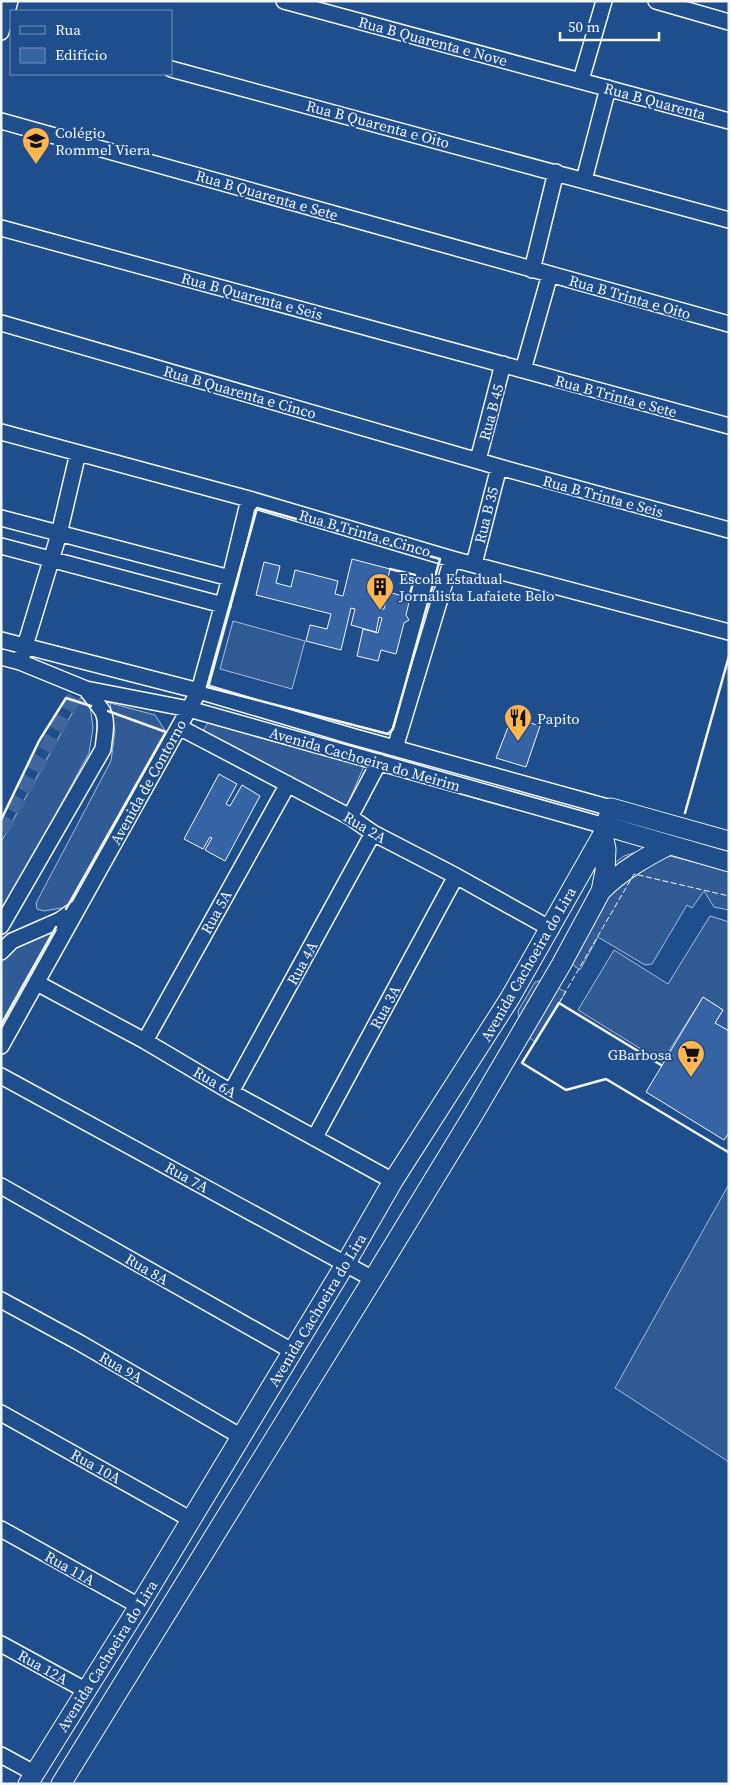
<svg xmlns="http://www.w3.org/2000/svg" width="730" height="1785" font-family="'Source Serif 4',serif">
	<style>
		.built { fill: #305b95; stroke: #a8bbd7 }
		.building { fill: #3563a3; stroke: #f2f6ff }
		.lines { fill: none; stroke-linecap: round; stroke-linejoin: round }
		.minor-tunnel { stroke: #3f679d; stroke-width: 15; stroke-dasharray: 15 8; stroke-linecap: butt }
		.minor-casing { stroke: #f2f6ff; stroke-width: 18 }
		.major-casing { stroke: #f2f6ff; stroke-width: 21 }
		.minor { stroke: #1f4e8c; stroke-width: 15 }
		.major { stroke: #1f4e8c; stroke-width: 19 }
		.fence { stroke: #f2f6ff; stroke-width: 1; stroke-dasharray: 6 2.5; stroke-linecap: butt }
		.wall { stroke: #f2f6ff; stroke-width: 2.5 }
		.labels { text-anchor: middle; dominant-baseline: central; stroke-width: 4; stroke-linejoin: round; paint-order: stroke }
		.street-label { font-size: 15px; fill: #f2f6ff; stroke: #1f4e8c }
		.poi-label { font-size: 15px; fill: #f2f6ff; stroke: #1f4e8c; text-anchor: start }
	</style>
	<rect width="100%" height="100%" fill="#1f4e8c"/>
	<!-- built -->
	<path class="built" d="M 233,621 L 305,641 L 292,689 L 220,669 Z
		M 81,697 L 84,697 L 90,705 L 93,728 L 89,753 L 17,885 L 1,911 L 1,842 Z
		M 110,703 L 155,715 L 166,732 L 67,907 L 44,911 L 37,909 L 36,903 L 111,761 L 115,731 Z
		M 209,721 L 364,766 L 346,808 L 203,731 Z
		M 639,851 L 654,852 L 729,871 L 729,910 L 714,907 L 704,891 L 692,908 L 687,905 L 652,964 L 645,965 L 598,937 L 580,970 L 573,965 L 568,957 L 613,864 L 624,856 Z
		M 710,916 L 729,922 L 729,1031 L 715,1023 L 723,1010 L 703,997 L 662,1062 L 578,1010 L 614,950 L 668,984 Z
		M 56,927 L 1,1025 L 1,962 L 17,945 Z
		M 543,980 L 566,992 L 535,1042 L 525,1034 L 520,1024 L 518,1011 L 535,982 Z
		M 729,1184 L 729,1462 L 615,1388 Z"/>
	<!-- building -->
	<path class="building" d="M 352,559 L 390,569 L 381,609 L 384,609 L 388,592 L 410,598 L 406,615 L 409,620 L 404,623 L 396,654 L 381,650 L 378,661 L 357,656 L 363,629 L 378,633 L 382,618 L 379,617 L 376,632 L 351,625 L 355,609 L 351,608 L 341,650 L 306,641 L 310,625 L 327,629 L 331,614 L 256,595 L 264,562 L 280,566 L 276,583 L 291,587 L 295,570 L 338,581 L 335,594 L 343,596 Z
		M 512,717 L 540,726 L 526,767 L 496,758 Z
		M 219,774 L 237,784 L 226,804 L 230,806 L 242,785 L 260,796 L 225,861 L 205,850 L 212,838 L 210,837 L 203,849 L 184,839 Z
		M 703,997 L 723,1010 L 715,1023 L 729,1031 L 729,1133 L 724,1140 L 646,1092 Z"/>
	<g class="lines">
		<!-- minor-tunnel -->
		<path class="minor-tunnel" d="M 1,831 L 80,687"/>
		<defs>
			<path id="minor" d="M 284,1 L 729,121
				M 656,1 L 729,22
				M 1,32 L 10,1
				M 171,69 L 729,220
				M 581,80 L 604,1
				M 1,121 L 729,324
				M 584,180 L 608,88
				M 1,228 L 729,426
				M 532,270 L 556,172
				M 1,323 L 499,467 L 729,530
				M 523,370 L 550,274
				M 1,432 L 249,499 L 452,559 L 729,632
				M 478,460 L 503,364
				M 1,518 L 230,578
				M 1,546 L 223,605
				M 474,564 L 499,467
				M 1,640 L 199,691 L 351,736 L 611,808
				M 22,656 L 59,534 L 78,453
				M 1,657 L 20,662 L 86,689 L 189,709 L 605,826
				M 179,727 L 350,817 L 373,833 L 456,876 L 551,929
				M 395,748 L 452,559
				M 350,817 L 379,762
				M 1,926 L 103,749 C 104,737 109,719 101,709 C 96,702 91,696 86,689
				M 1,952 L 12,941 L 60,920 L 77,908
				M 37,983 L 145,1041 L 231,1092 L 393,1181
				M 145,1041 L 288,784
				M 1,1046 L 199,691 L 230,578 L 249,499
				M 1,1076 L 373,1279
				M 231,1092 L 373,833
				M 315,1137 L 456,876
				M 1,1186 L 292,1351
				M 1,1300 L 80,1343 L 240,1436
				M 1,1413 L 190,1519
				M 1,1529 L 139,1606
				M 1,1644 L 85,1690
				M 1,1755 L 34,1773"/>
			<path id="major" d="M 605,826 L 729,862
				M 601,891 C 621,871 644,858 669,845
				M 28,1784 L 139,1606 L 346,1263 L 393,1181 L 510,998 L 603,834 L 611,808 L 729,841
				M 61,1784 L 373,1279 L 473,1115 L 561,965 L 601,891 L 605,871 L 606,849 L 603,834"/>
		</defs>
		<!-- minor casing -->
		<use href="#minor" class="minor-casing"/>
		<!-- major casing -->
		<use href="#major" class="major-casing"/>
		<!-- minor -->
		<use href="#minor" class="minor"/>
		<!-- major -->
		<use href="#major" class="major"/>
		<!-- fence -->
		<path class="fence" d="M 559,1003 L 634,874 L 729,896"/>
		<!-- wall -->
		<path class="wall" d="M 257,508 L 440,559 L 393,729 L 388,734 L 207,687 Z
			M 390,569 L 415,575 L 409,598
			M 685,813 L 729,656
			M 1,820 L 39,741 L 66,698 L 91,706
			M 66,909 L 166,732 L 108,711
			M 1,1025 L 56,927
			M 661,1065 L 559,1003 L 522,1063 L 566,1090 L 606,1079 L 728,1152 L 729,1150"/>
	</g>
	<!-- icons -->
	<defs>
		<symbol id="school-pin" viewBox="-11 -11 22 30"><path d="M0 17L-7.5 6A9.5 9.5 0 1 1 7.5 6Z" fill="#ffb74d" stroke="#1f4e8c"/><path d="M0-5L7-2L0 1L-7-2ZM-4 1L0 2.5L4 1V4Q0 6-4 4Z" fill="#111"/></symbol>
		<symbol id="building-pin" viewBox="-11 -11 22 30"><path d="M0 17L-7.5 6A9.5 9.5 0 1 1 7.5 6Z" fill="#ffb74d" stroke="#1f4e8c"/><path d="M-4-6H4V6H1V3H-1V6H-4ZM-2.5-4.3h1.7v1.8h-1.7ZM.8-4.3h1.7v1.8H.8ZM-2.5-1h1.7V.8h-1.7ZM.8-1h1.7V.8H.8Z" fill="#111"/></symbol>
		<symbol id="restaurant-pin" viewBox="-11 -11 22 30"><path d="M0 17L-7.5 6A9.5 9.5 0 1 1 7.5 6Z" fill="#ffb74d" stroke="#1f4e8c"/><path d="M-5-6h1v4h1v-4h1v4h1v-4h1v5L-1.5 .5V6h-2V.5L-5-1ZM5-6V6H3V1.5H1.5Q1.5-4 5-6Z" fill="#111"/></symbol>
		<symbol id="supermarket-pin" viewBox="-11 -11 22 30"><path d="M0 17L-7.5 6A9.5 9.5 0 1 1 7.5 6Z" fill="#ffb74d" stroke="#1f4e8c"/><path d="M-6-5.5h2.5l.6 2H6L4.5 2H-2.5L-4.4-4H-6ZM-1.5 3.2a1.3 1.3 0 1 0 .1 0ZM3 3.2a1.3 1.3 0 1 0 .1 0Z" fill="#111"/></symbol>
	</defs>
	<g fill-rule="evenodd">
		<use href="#school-pin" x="20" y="125" width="32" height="43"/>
		<use href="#building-pin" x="364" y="571" width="32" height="43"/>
		<use href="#restaurant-pin" x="502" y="702" width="32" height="43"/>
		<use href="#supermarket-pin" x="675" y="1038" width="32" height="43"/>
	</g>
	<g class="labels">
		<!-- street labels -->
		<g class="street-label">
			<text transform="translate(433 41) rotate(15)">Rua B Quarenta e Nove</text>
			<text transform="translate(655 101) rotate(15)">Rua B Quarenta</text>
			<text transform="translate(378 124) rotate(15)">Rua B Quarenta e Oito</text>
			<text transform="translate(267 195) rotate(16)">Rua B Quarenta e Sete</text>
			<text transform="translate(252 296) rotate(15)">Rua B Quarenta e Seis</text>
			<text transform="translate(630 297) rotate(16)">Rua B Trinta e Oito</text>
			<text transform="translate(240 392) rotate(16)">Rua B Quarenta e Cinco</text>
			<text transform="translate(616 396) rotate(15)">Rua B Trinta e Sete</text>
			<text transform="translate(491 412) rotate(-75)">Rua B 45</text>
			<text transform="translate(603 496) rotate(15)">Rua B Trinta e Seis</text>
			<text transform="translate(486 515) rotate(-76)">Rua B 35</text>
			<text transform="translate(365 533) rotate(16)">Rua B Trinta e Cinco</text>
			<text transform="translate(365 759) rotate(16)">Avenida Cachoeira do Meirim</text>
			<text transform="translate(148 782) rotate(-61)">Avenida de Contorno</text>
			<text transform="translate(365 827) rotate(31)">Rua 2A</text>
			<text transform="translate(216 912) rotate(-61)">Rua 5A</text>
			<text transform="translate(302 963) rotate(-61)">Rua 4A</text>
			<text transform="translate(528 964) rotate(-60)">Avenida Cachoeira do Lira</text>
			<text transform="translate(385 1007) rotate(-62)">Rua 3A</text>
			<text transform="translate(215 1082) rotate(30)">Rua 6A</text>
			<text transform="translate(187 1177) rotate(29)">Rua 7A</text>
			<text transform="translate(147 1269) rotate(30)">Rua 8A</text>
			<text transform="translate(317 1310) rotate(-59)">Avenida Cachoeira do Lira</text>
			<text transform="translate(121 1367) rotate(30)">Rua 9A</text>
			<text transform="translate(96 1466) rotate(29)">Rua 10A</text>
			<text transform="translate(70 1568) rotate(29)">Rua 11A</text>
			<text transform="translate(107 1656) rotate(-58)">Avenida Cachoeira do Lira</text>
			<text transform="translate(43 1667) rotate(29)">Rua 12A</text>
		</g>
		<!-- poi labels -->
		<g class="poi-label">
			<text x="55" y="132">Colégio<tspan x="55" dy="17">Rommel Viera</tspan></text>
			<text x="399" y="578">Escola Estadual<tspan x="399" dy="17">Jornalista Lafaiete Belo</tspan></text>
			<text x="537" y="718">Papito</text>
			<text x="672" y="1054" text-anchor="end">GBarbosa</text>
		</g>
	</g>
	<!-- border -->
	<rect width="730" height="1785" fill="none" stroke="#f2f6ff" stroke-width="5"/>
	<!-- legend -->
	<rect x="10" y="10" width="162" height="65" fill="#1f4e8c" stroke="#7391ba"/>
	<rect x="20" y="26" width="25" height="8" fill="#1f4e8c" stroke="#7391ba"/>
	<text x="55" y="35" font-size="15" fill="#f2f6ff">Rua</text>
	<rect x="20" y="48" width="25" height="15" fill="#3563a3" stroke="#7391ba"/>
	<text x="55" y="60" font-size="15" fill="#f2f6ff">Edifício</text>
	<!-- scale -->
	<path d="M560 32v8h99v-8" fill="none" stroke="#f2f6ff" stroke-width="2.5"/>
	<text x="568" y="32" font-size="15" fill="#f2f6ff" stroke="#1f4e8c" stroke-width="4" paint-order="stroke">50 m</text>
</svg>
